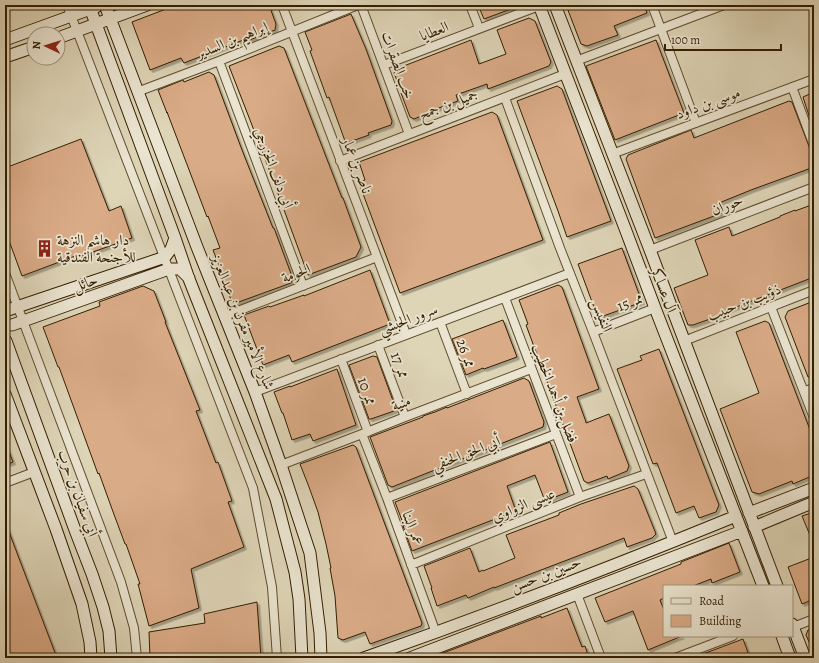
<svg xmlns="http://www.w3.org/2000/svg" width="819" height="663" font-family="Alegreya,Amiri,serif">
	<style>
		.building { fill: #daab87; stroke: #321e00; filter: url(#shadow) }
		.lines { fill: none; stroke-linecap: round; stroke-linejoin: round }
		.street-casing { stroke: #5d4c2e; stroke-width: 10 }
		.secondary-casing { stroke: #321e00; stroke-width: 13 }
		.street { stroke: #eae4d0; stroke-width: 8 }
		.secondary { stroke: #eae4d0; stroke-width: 11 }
		.labels { text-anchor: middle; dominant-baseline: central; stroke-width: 3.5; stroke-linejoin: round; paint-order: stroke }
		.street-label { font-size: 15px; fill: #321e00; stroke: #eae4d0 }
		.poi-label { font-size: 15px; fill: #321e00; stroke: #eae4d0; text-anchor: start }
	</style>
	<defs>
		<filter id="shadow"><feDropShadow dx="2.5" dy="2.5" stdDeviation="0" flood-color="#0004"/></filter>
	</defs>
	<rect width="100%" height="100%" fill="#ded5b7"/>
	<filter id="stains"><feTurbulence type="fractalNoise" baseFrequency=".005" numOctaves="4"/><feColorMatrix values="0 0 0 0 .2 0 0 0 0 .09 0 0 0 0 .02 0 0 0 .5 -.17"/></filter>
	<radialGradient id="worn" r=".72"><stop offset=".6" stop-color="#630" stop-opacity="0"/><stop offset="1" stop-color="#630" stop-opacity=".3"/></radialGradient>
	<!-- building -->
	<path class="building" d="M 165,5 L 269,5 L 276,24 L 275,30 L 247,41 L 246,39 L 184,63 L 181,58 L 150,70 L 132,22 L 166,9 Z
		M 478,5 L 519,5 L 519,6 L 484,19 Z
		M 566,5 L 644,5 L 647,13 L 614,26 L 618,35 L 587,46 L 581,44 Z
		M 351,14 L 366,49 L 392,121 L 391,125 L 368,133 L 369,135 L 349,142 L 345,141 L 329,97 L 327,98 L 310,51 L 312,50 L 305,32 Z
		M 529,18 L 535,21 L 551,62 L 549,66 L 488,89 L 487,84 L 456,95 L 458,101 L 436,109 L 436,110 L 414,119 L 410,117 L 401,93 L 402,93 L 394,73 L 396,69 L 471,40 L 479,64 L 506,54 L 497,30 Z
		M 656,40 L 684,113 L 615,140 L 586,66 Z
		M 279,46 L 284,48 L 342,198 L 343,198 L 361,247 L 356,257 L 308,275 L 269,169 L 229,66 Z
		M 209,72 L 214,75 L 242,150 L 273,228 L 274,228 L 293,279 L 291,283 L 236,303 L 231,300 L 222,276 L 223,276 L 213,250 L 220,248 L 208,216 L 207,217 L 167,112 L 167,113 L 158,90 L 183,80 L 184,82 Z
		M 557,86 L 562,89 L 611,221 L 567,237 L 558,211 L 517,101 Z
		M 814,92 L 814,128 L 813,128 L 803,97 Z
		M 789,101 L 792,102 L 810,149 L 814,161 L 814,167 L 751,190 L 719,203 L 722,213 L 655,238 L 626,159 L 628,155 L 691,130 L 694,138 Z
		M 492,112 L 497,115 L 543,240 L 400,293 L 359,183 L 365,180 L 359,162 Z
		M 81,139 L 109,211 L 121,206 L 132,238 L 79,257 L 78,255 L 22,276 L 8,238 L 5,239 L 5,168 Z
		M 814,204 L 814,277 L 726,311 L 727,313 L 693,325 L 688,325 L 674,288 L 708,275 L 695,240 L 729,227 L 732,236 L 780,217 L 780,216 L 795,210 L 795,211 Z
		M 622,248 L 642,302 L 598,318 L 578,264 Z
		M 370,270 L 390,324 L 292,362 L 289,355 L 263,365 L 244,315 L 269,306 L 270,307 L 304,295 L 304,296 Z
		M 558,285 L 562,287 L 599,389 L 577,397 L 586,422 L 586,423 L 609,414 L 629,466 L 627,471 L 608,479 L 607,476 L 588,483 L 584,481 L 526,325 L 528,324 L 519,300 Z
		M 143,286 L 154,291 L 166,322 L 165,322 L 200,410 L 196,411 L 216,463 L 218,462 L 232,501 L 228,502 L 244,547 L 191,569 L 199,608 L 149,626 L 138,584 L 140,584 L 126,544 L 125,544 L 112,509 L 99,473 L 98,474 L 59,367 L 58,367 L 43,327 L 100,306 L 99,302 Z
		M 814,301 L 814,378 L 808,377 L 785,317 L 788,311 Z
		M 503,320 L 517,357 L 484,369 L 483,368 L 466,375 L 452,339 Z
		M 765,321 L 769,323 L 812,435 L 814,442 L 814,475 L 793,484 L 792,481 L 759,494 L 752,492 L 720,409 L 759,393 L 736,332 Z
		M 659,349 L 719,505 L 716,512 L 699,518 L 694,506 L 676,513 L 657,463 L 653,464 L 617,369 L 642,360 L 640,356 Z
		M 373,356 L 377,357 L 396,409 L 394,411 L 371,419 L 369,419 L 349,365 Z
		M 337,369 L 356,425 L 313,441 L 310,434 L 292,440 L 283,413 L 282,413 L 274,392 L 290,386 L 290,387 Z
		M 524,378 L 529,381 L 544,422 L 543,427 L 392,487 L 388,485 L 370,437 L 423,417 L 423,416 L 435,412 L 447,407 L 447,408 Z
		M 5,442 L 13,462 L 5,465 Z
		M 550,442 L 568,492 L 545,501 L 535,475 L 507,486 L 516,511 L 412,551 L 403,526 L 404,526 L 395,502 Z
		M 353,445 L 356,447 L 422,623 L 421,626 L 370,644 L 365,632 L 343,640 L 338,638 L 335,596 L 330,568 L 331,568 L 326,544 L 318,512 L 309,487 L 300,464 Z
		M 634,486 L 638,489 L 656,534 L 652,538 L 627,547 L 624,538 L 596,549 L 494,588 L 494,587 L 468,598 L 466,595 L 437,606 L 431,588 L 432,588 L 424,566 L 470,548 L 479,572 L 483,570 L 483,571 L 515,558 L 506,535 L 559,515 L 559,513 L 581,504 Z
		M 814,512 L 814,545 L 802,516 Z
		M 5,524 L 6,524 L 57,658 L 5,658 Z
		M 729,543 L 740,572 L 712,583 L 711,579 L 693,586 L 664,586 L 664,598 L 660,600 L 664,610 L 664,636 L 682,636 L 648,650 L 633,611 L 605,622 L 595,598 L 681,564 L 681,562 Z
		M 814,557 L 814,599 L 802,604 L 788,567 Z
		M 257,602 L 261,658 L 150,658 L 149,632 L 205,623 L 204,614 Z
		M 567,608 L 582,647 L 585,646 L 589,658 L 430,658 L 541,616 L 541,618 Z
		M 814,628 L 814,653 L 806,635 L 808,630 Z
		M 743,639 L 750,658 L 695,658 L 695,657 Z"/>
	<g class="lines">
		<defs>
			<path id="street" d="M 67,5 L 253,488 L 272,587 L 277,658
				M 282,5 L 406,334
				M 361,5 L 409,134
				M 470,5 L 479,28
				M 652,5 L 696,123
				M 219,61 L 303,286
				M 576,61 L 724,5
				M 384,65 L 539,6
				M 792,87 L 814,146
				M 137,92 L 219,61 L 358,5
				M 505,98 L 560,248 L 593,332 L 673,542
				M 612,154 L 814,79
				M 340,161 L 565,74
				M 650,250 L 814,187
				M 5,273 L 121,582 L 134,628 L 137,658
				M 505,298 L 580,497
				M 771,307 L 814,418
				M 225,316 L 377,257
				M 440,322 L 467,394
				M 593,332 L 655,308
				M 684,341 L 814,290
				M 378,345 L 405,417
				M 341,359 L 368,432
				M 804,391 L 814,388
				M 255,392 L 570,273
				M 362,434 L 387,498 L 436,633
				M 281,465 L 362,434 L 405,417 L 531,369
				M 5,483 L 34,472
				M 387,498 L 556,434
				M 411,565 L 580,497 L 646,474
				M 577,594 L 601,658
				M 793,627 L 814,619
				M 675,658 L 733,636"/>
			<path id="secondary" d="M 89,5 L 175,238 L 189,279 L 276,499 L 295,572 L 299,599 L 302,658
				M 105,5 L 197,247 L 255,392 L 281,465 L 310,553 L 320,633 L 321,658
				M 539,5 L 626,231 L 655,308 L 763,586
				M 555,5 L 650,250 L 777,586
				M 58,38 L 147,5
				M 5,40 L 96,7
				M 5,57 L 34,47
				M 5,311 L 165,257 L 171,249 L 175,238
				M 12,325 L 169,269 L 180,269 L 189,278
				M 6,341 L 75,530 L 92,574 L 103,607 L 109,631 L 111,658
				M 5,394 L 56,529 L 82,604 L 90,642 L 91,658
				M 749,513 L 814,488
				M 754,527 L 814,502
				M 792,624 L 805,658
				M 782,636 L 790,658
				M 364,658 C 489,614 614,566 736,516
				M 410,658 L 742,531"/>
		</defs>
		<!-- street casing -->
		<use href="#street" class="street-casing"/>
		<!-- secondary casing -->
		<use href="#secondary" class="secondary-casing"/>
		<!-- street -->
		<use href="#street" class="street"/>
		<!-- secondary -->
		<use href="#secondary" class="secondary"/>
	</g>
	<!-- icons -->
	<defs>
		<symbol id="building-bare" viewBox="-9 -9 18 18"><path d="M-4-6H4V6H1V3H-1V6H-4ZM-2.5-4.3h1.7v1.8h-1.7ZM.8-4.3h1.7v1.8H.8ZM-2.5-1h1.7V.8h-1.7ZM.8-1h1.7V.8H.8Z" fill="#8f2418" stroke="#eae4d0" stroke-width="2.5" paint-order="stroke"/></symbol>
	</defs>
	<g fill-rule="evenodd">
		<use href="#building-bare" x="32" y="236" width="25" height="25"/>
	</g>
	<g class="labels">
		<!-- street labels -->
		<g class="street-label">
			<text transform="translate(434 31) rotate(-21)">العطايا</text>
			<text transform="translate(232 40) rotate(-22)">إبراهيم بن السدير</text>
			<text transform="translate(398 65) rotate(70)">خب الصقرات</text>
			<text transform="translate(708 103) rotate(-20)">موسى بن داود</text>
			<text transform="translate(448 104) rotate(-21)">جميل بن جمح</text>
			<text transform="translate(357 165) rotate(69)">ناصر بن عمار</text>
			<text transform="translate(274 168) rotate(69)">أبي دلف الخزرجي</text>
			<text transform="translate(727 205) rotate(-21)">حوران</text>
			<text transform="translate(296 273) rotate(-21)">الحومة</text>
			<text transform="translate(85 283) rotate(-20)">حائل</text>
			<text transform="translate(664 290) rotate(69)">آل عساكر</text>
			<text transform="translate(630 302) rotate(-21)">ممر 15</text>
			<text transform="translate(744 302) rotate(-21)">ذؤيب بن حبيب</text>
			<text transform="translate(602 315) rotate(69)">النفيس</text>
			<text transform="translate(408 319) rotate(-21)">سرور الحبشي</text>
			<text transform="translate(243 322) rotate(68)">شارع الأمير مقرن بن عبدالعزيز</text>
			<text transform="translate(466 353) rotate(70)">ممر 26</text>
			<text transform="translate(400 365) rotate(69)">ممر 17</text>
			<text transform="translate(367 391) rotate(70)">ممر 10</text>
			<text transform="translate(555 393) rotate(69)">فضل بن أحمد الخطيب</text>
			<text transform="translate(401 403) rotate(-21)">منية</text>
			<text transform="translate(466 453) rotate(-21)">أبي الحق الحنفي</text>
			<text transform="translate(78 493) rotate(70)">أبي سفيان بن حرب</text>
			<text transform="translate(523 505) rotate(-22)">عيسى الزواوي</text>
			<text transform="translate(413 528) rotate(69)">عمر البنا</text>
			<text transform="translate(546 574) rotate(-21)">حسين بن حسن</text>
		</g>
		<!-- poi labels -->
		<g class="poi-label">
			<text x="57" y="240">دار هاشم النزهة<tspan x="57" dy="17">للأجنحة الفندقية</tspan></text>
		</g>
	</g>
	<!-- margin -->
	<rect width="819" height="663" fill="none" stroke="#ded5b7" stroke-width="20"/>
	<rect x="6" y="6" width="807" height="651" fill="none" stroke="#321e00" stroke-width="2"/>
	<rect x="10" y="10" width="799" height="643" fill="none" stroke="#321e00"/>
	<!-- legend -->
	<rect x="663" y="585" width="130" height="52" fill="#eae4d0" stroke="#a0957d"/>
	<rect x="671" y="598" width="20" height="6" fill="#eae4d0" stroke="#a0957d"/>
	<text x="699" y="605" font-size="12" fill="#321e00">Road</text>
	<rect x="671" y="615" width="20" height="12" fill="#daab87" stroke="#a0957d"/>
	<text x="699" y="625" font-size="12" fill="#321e00">Building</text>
	<!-- north arrow -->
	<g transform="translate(46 46) rotate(274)"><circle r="19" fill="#eae4d0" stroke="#a0957d"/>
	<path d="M0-3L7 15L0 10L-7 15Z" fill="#8f2418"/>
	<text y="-6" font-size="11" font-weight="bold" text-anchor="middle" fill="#321e00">N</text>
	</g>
	<!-- scale -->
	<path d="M665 44v6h116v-6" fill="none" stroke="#321e00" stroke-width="2"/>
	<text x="671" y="44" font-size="12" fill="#321e00" stroke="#eae4d0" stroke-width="3" paint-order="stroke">100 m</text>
	<rect width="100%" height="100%" filter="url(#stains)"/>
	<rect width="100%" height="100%" fill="url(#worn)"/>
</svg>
